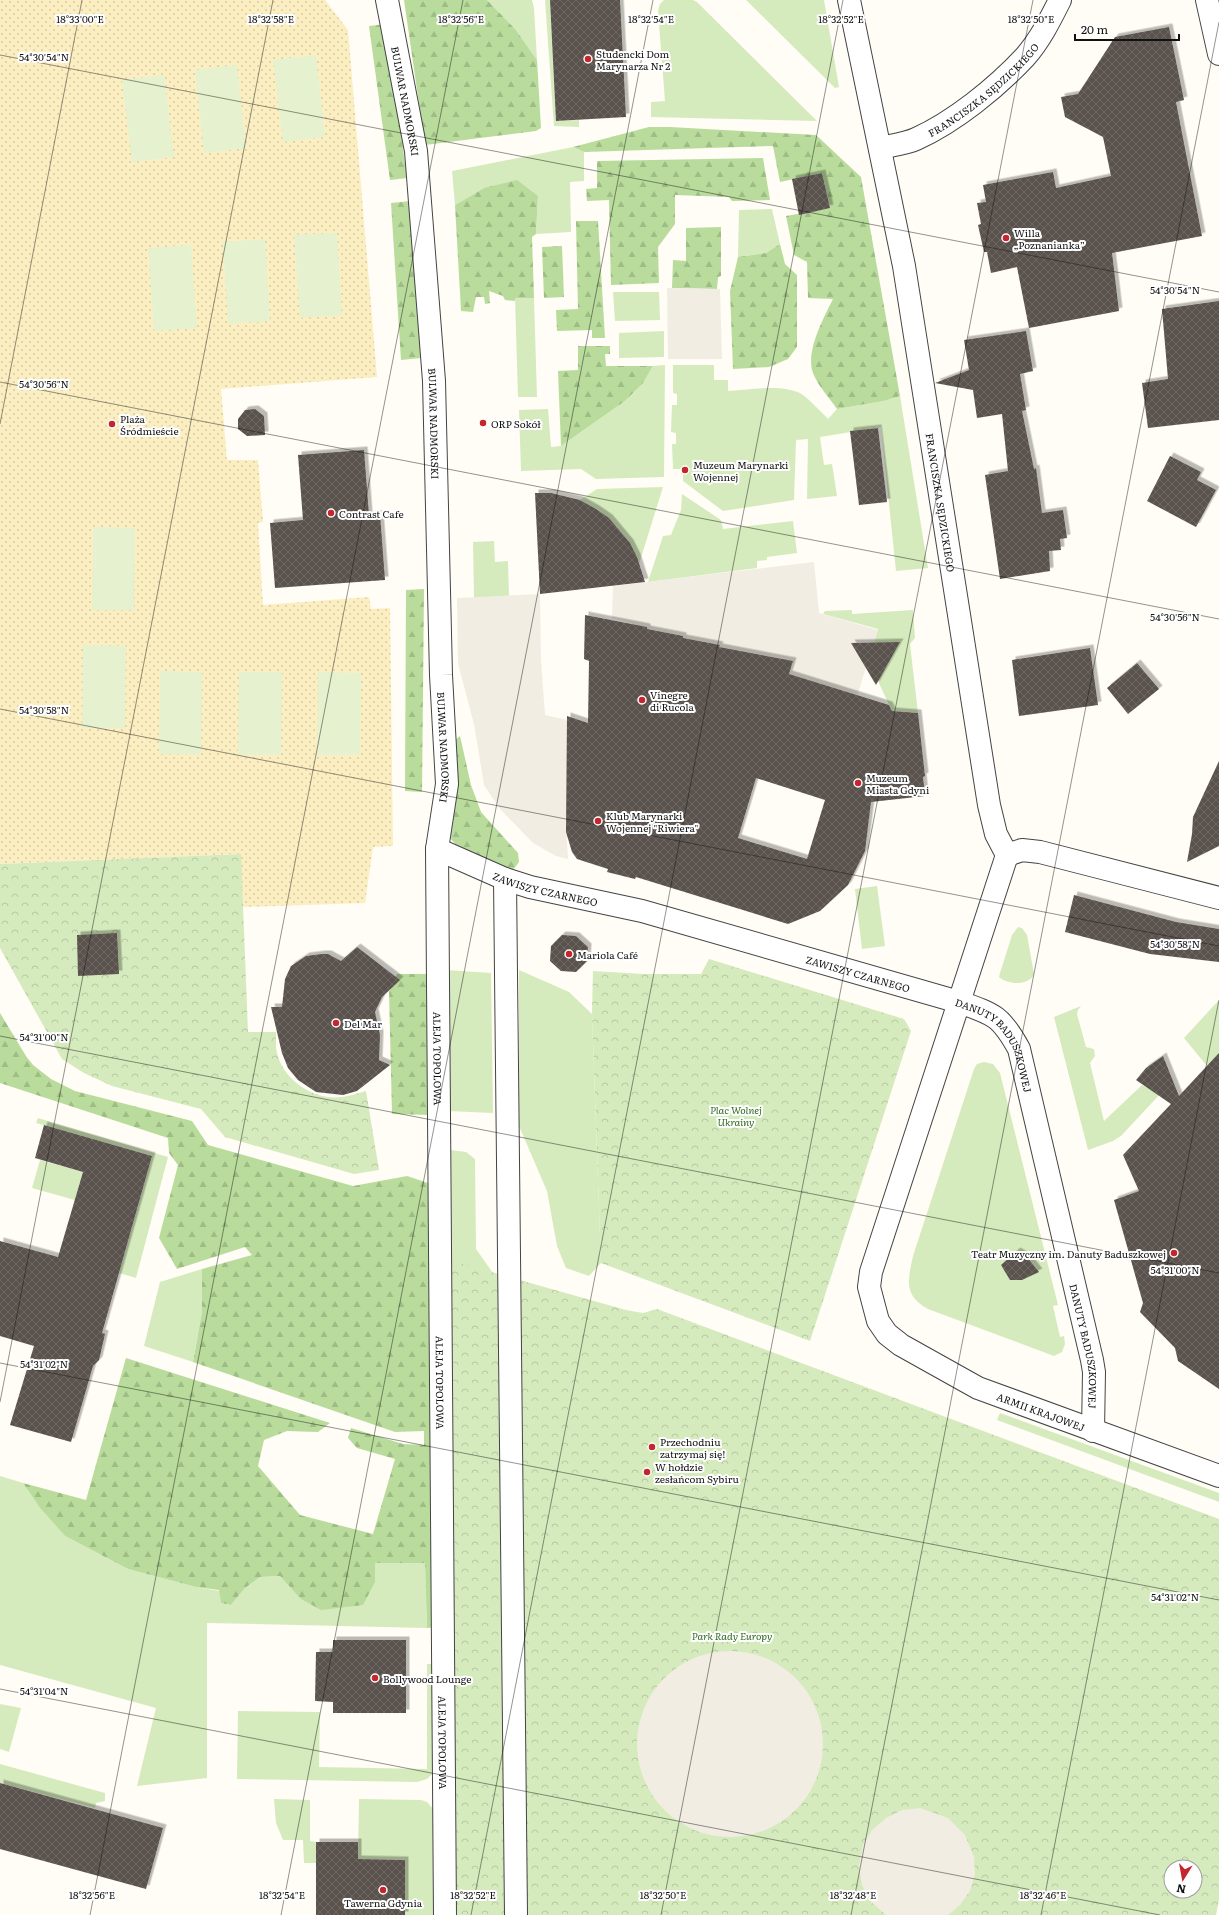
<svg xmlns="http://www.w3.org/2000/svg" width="1219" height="1915" font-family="Literata,serif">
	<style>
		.grass { fill: #d5ebbd; fill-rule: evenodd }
		.forest { fill: url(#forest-firs) }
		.sand { fill: url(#sand-dots) }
		.park { fill: url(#park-crowns); fill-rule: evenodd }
		.pitch { fill: #e6f2cf }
		.plaza { fill: #f1ede2 }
		.building { fill: url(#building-cross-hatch); fill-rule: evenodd; filter: url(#shadow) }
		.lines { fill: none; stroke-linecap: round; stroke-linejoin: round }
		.minor-casing { stroke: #444; stroke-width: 24 }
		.minor { stroke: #fff; stroke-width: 22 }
		.ticks { fill: none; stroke: #111; stroke-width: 1; stroke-opacity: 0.45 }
		.poi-dot { fill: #c4262e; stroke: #fff; stroke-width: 1.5 }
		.labels { text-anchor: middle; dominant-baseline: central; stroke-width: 4; stroke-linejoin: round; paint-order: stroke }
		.poi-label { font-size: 10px; fill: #111; stroke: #fff; text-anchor: start }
		.street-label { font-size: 10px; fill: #111; stroke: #fff }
		.park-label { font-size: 10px; font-style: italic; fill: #2f6b1f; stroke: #fff }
		.ticks-label { font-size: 10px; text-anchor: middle; fill: #111; stroke: #fff; stroke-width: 4; stroke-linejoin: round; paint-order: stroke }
	</style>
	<defs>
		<pattern id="forest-firs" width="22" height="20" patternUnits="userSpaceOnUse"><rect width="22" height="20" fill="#b9dc9c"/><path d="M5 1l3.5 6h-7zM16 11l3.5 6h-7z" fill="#9ebc85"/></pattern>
		<pattern id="sand-dots" width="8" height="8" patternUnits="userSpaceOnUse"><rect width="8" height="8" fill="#fbeec1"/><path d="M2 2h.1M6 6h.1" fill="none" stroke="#d6cba5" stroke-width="1.8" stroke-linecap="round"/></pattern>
		<pattern id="park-crowns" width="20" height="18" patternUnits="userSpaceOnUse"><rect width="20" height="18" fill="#d5ebbd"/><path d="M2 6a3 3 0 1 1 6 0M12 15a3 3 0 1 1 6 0" fill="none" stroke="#b6c8a1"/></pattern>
		<pattern id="building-cross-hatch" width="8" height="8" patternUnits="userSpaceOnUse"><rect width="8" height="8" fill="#5a524d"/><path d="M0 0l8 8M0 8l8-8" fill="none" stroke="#6d6662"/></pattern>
		<filter id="shadow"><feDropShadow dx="3.5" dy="-3.5" stdDeviation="0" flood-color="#0004"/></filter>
	</defs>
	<rect width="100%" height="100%" fill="#fffdf5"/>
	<!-- grass -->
	<path class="grass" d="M 487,0 L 532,0 L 534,8 L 537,60 L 516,30 Z
		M 545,0 L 550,0 L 556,121 L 579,120 L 579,127 L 554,126 Z
		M 664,0 L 693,0 L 697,2 L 817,121 L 651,117 L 651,102 L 665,101 L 658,11 L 660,4 Z
		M 746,0 L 824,0 L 839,87 L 835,88 Z
		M 573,147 L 584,152 L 584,181 L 570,182 L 571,232 L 536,234 L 538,196 L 484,188 L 455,205 L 452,171 Z
		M 772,209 L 780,244 L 766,253 L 738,257 L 739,210 Z
		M 613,292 L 659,292 L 660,320 L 615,321 Z
		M 515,298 L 534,298 L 537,397 L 518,397 Z
		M 664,331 L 664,357 L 619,358 L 619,333 Z
		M 665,365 L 664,477 L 596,479 L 581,469 L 521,471 L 519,410 L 548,409 L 551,447 L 561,446 L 625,401 L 643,383 L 653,366 Z
		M 673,365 L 714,365 L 714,380 L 728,380 L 728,391 C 748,390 785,383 803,395 C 812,402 820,411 828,419 L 837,409 L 884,401 L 900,396 L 928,568 L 896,571 L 881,427 L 820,437 L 824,465 L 832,464 L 837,496 L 807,499 L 808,439 L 796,440 L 794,500 L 723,511 L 683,481 L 683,469 L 673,469 L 672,444 L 676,444 L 676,433 L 671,432 L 672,405 L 677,405 L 677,394 L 673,393 Z
		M 663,487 L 639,564 C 625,532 611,516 580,500 L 597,489 Z
		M 682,494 L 721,520 L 723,529 L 793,521 L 797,553 L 767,557 L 767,560 L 757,561 L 757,568 L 648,582 L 663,536 L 671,535 L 681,510 Z
		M 494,541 L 495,562 L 508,561 L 509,596 L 474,598 L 473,542 Z
		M 852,610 L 852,614 L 913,610 L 915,638 L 910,644 L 918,713 L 892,711 L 878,681 L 874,643 L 878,629 L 823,614 L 825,611 Z
		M 877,886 L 885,946 L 862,949 L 855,889 Z
		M 1018,927 L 1022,928 L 1027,935 L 1034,974 C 1030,986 1007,985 999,977 L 1000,973 L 1012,935 Z
		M 446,970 L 491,973 L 493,1113 L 448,1111 Z
		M 519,970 L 569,992 L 592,1014 L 601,1263 L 589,1276 L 566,1268 L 557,1246 L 547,1191 L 519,1126 Z
		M 1219,1000 L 1219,1054 L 1207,1066 L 1184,1038 Z
		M 1081,1006 L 1078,1010 L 1077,1014 L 1086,1047 L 1094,1049 L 1095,1056 L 1090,1063 L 1104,1121 L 1142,1085 L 1154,1091 L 1162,1092 L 1121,1136 L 1113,1141 L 1088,1150 L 1054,1017 Z
		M 984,1062 L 993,1064 L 1000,1073 L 1058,1305 L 1053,1306 L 1060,1337 L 1064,1336 L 1065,1344 L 1062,1352 L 1054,1356 L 928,1309 C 903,1295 908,1280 913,1256 L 974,1069 L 977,1064 ZM 1015,1254 L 1029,1276 L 1022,1280 L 1011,1279 L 1005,1263 Z
		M 38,1118 L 168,1157 L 136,1278 L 119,1273 L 152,1156 L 36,1123 Z
		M 451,1150 L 466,1152 L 475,1159 L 476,1249 L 493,1273 L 450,1427 L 446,1151 Z
		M 40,1160 L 83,1172 L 75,1200 L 32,1188 Z
		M 202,1269 L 202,1312 L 193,1362 L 144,1346 L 160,1282 Z
		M 1000,1413 L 1219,1493 L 1219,1502 L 997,1420 Z
		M 0,1476 L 23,1483 L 40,1508 L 65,1536 L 128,1569 L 196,1587 L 220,1591 L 221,1603 L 231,1605 L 245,1588 L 260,1577 L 280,1576 L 289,1585 L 375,1582 L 375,1562 L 425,1563 L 427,1628 L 207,1623 L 207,1778 L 137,1786 L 156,1708 L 0,1665 Z
		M 427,1664 L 436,1664 L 434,1772 L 427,1779 L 417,1782 L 237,1779 L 238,1711 L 320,1712 L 319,1767 L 427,1769 Z
		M 0,1704 L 21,1708 L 9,1752 L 0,1749 Z
		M 0,1764 L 105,1793 L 105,1801 L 96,1803 L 95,1808 L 0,1783 Z
		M 274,1799 L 310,1800 L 310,1841 L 316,1842 L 316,1863 L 304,1863 L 303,1840 L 283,1840 L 276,1823 Z
		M 359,1799 L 421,1800 L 427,1802 L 435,1811 L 438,1915 L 405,1915 L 405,1860 L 358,1859 Z"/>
	<!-- forest -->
	<path class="forest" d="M 404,0 L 487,0 L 516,30 L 537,60 L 541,128 L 536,131 L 425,145 Z
		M 386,24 L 407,178 L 390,180 L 369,26 Z
		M 649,127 L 670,127 L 816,135 L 861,177 L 900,396 L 884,401 L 837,409 C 829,397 818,386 813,373 C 805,352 824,317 833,299 L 808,298 L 807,262 L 794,255 L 786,216 L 830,208 L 822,173 L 780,182 L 773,146 L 584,152 L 573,147 Z
		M 763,158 L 770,200 L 732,201 L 729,197 L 675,195 L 675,224 L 658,247 L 659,283 L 611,285 L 609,200 L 587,201 L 586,189 L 597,188 L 597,161 Z
		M 517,180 L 538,196 L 536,234 L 532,237 L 534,298 L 515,298 L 515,301 L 505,300 L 503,296 L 489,291 L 490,303 L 485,304 L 484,297 L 476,297 L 473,312 L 461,311 L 455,205 L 484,188 Z
		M 410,201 L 421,358 L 401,360 L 391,203 Z
		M 576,221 L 598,221 L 605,338 L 592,338 L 592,330 L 557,331 L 556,310 L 578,309 Z
		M 721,227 L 721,276 L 718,277 L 717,289 L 672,288 L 673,260 L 686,261 L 686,228 Z
		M 780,244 L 785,264 L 797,275 L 797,347 L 788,359 L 769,367 L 733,369 L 730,291 L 738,257 L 766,253 Z
		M 562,246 L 564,297 L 544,298 L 542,247 Z
		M 578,346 L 610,346 L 610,354 L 605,354 L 606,366 L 653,366 L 643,383 L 625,401 L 561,446 L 558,371 L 578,370 Z
		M 424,589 L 422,792 L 405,791 L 406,590 Z
		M 460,736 L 471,785 L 481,812 L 518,853 L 519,862 L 513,870 L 464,854 L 450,838 L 453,742 Z
		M 397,974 L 428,974 L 431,1115 L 392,1114 L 389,991 L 392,987 Z
		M 0,1013 L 26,1056 L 33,1065 L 51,1079 L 75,1091 L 192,1121 L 208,1145 L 353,1186 L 407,1176 L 431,1184 L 436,1627 L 427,1628 L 425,1563 L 375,1563 L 375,1582 L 363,1605 L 321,1610 L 301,1599 L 280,1576 L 260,1577 L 245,1588 L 231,1605 L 221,1603 L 219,1590 L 196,1587 L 128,1569 L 65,1536 L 40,1508 L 23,1483 L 86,1500 L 126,1358 L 330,1423 L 318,1432 L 287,1431 L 264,1440 L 258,1466 L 300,1515 L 373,1534 L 395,1459 L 357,1448 L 348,1438 L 351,1428 L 403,1444 L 424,1445 L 424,1431 L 395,1432 L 193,1362 L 202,1312 L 202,1269 L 252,1255 L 245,1247 L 177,1269 L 159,1238 L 178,1165 L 169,1153 L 168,1138 L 0,1083 Z"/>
	<!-- sand -->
	<path class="sand" d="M 0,0 L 325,0 L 348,30 L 377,377 L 221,389 L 227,460 L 258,460 L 263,522 L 258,523 L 263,605 L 369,597 L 371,609 L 390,608 L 393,846 L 373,847 L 365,903 L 243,907 L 240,854 L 0,864 Z"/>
	<!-- park -->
	<path class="park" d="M 241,854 L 248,1032 L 276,1032 C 276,1037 276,1043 276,1048 C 280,1078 312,1101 342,1097 C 350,1096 358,1093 366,1091 L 379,1170 L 354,1174 L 225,1137 L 201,1109 L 112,1086 L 84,1073 L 62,1059 L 0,948 L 0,864 Z
		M 709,959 L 904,1019 L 911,1031 L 810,1341 L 601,1263 L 592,1014 L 593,971 L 643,974 L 701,974 Z
		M 449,1260 L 626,1310 L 643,1313 L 657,1309 L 1219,1519 L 1219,1900 L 1216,1915 L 453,1915 ZM 1171,1867 L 1195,1867 L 1195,1891 L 1171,1891 Z"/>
	<!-- pitch -->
	<path class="pitch" d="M 316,55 L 325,137 L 283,142 L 273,60 Z
		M 237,65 L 246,148 L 204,153 L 195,70 Z
		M 164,75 L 174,157 L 132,162 L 122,80 Z
		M 337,233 L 342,315 L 300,318 L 294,235 Z
		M 265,239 L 270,321 L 228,324 L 223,242 Z
		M 191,245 L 197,328 L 154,331 L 148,248 Z
		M 93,527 L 135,528 L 134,610 L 92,610 Z
		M 83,645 L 126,646 L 125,728 L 82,728 Z
		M 160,671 L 202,672 L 201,755 L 159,754 Z
		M 239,672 L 282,672 L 281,755 L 238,755 Z
		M 318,672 L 361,673 L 360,755 L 317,755 Z"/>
	<!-- plaza -->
	<path class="plaza" d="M 667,288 L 720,289 L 722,359 L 668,359 Z
		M 814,562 L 819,613 L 878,630 L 857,696 L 787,680 L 793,664 L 790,663 L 717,652 L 720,645 L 682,641 L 683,636 L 680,635 L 679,640 L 646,630 L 647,627 L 631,626 L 632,623 L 612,618 L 613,586 Z
		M 540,594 L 541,660 L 545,715 L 572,721 L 566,827 L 568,859 L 556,856 L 533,843 L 500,809 L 484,785 L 474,724 L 458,664 L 457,598 Z
		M637 1744a93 93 0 1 1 186 0a93 93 0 1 1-186 0Z
		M 920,1808 L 948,1818 L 965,1835 L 974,1857 L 975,1874 L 970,1891 L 960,1905 L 948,1915 L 886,1915 L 871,1902 L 862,1885 L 859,1865 L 863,1845 L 872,1830 L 886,1818 L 902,1810 Z"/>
	<!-- building -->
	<path class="building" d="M 550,0 L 620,0 L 626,117 L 556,121 Z
		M 1169,27 L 1184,100 L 1176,102 L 1202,236 L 1112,253 L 1119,311 L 1029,328 L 1017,267 L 991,273 L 987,252 L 984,252 L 978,225 L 981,224 L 977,203 L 986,202 L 983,185 L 1053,172 L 1056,188 L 1111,176 L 1103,137 L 1065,117 L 1061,97 L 1078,94 L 1115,37 Z
		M 822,173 L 830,208 L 799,215 L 792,179 Z
		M 1219,301 L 1219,420 L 1148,428 L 1142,383 L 1168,379 L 1162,309 Z
		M 1026,331 L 1033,371 L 1020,374 L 1026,410 L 1022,411 L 1034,469 L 1036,468 L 1042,513 L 1063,510 L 1067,538 L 1060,539 L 1061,550 L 1049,551 L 1050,571 L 1000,579 L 985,475 L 1008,471 L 1002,414 L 977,418 L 973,390 L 935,383 L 969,370 L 964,340 Z
		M 255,409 L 264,416 L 265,435 L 247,436 L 238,429 L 238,419 L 245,410 Z
		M 878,428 L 887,502 L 859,505 L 850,431 Z
		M 364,450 L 369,515 L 380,514 L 385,580 L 275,588 L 270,523 L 303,520 L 298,455 Z
		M 1170,456 L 1201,472 L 1197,480 L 1216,490 L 1196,527 L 1147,501 Z
		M 535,493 L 551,493 L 580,500 L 596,509 L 609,518 L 630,543 L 637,557 L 645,582 L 540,594 Z
		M 585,615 L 647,627 L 647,629 L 683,636 L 683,638 L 720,645 L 719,647 L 793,661 L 789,674 L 889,705 L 892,711 L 918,713 L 925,776 L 923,777 L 925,796 L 871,802 L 865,851 L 848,885 L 820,911 L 788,924 L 636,877 L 635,879 L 607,872 L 608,869 L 577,859 L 572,852 L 566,832 L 567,716 L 588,723 L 589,661 L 584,659 ZM 756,778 L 825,800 L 807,859 L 738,838 Z
		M 900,642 L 876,685 L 851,643 Z
		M 1090,648 L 1098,705 L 1019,716 L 1012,660 Z
		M 1137,663 L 1159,689 L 1128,714 L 1107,688 Z
		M 1219,761 L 1219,846 L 1187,862 L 1192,834 L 1193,817 Z
		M 1074,895 L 1176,922 L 1219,929 L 1219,962 L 1150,954 L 1065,932 Z
		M 117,933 L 119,974 L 78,976 L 77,935 Z
		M 562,935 L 576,936 L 588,947 L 587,961 L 576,972 L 561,971 L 550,961 L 551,946 Z
		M 357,947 L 400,980 L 382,997 L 375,1012 L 380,1035 L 379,1060 L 390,1065 L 357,1091 L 343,1095 L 316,1092 L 298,1080 L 288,1068 L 282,1053 L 271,1007 L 282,1007 L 285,979 L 291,966 L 306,956 L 322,954 L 328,954 L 341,961 Z
		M 1219,1053 L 1219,1389 L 1178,1361 L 1175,1348 L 1140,1312 L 1143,1303 L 1114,1200 L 1139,1191 L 1123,1155 L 1171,1104 L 1136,1080 L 1146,1068 L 1163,1056 L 1179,1096 Z
		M 44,1125 L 152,1156 L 102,1333 L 105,1334 L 99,1360 L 93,1366 L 71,1442 L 10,1425 L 34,1346 L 0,1336 L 0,1241 L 58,1257 L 83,1172 L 35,1158 Z
		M 1017,1251 L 1027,1257 L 1039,1272 L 1022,1280 L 1010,1280 L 1001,1265 Z
		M 333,1640 L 406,1640 L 406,1713 L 333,1713 L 333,1702 L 315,1701 L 316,1652 L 333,1652 Z
		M 0,1783 L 163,1828 L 146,1889 L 0,1849 Z
		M 316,1842 L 358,1842 L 358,1859 L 405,1860 L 405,1915 L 316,1915 Z"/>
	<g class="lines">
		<defs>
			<g id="minor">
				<path id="s1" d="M 387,0 L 416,151 L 434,381 L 441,675 L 447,784 L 437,849 L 445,1915"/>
				<path id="s2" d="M 849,0 L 904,266 L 989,805 L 996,834 L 1007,855"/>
				<path d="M 1207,0 L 1219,54"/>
				<path id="s3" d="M 880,148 C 892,145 905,144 916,139 C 954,122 996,88 1025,57 C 1040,40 1050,20 1060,0"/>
				<path id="s4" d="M 437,849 L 505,879 L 530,887 L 642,911 L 959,1002 C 994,1014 1001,1016 1019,1049 L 1092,1360 L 1094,1372 L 1093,1431"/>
				<path id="s5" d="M 1007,855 L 871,1272 L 869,1287 L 878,1321 L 887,1334 L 901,1345 L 978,1388 L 1219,1476"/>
				<path d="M 1007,855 L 1022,850 L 1040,852 L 1219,898"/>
				<path d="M 505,879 L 516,1915"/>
			</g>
		</defs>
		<!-- minor casing -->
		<use href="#minor" class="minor-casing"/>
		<!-- minor -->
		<use href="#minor" class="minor"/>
	</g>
	<!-- ticks -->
	<path class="ticks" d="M 0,55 L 1219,292M 0,382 L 1219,619M 0,424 L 82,0M 0,709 L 1219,946M 0,1036 L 1219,1273M 0,1363 L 1219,1600M 0,1402 L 273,0M 0,1689 L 1160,1915M 90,1915 L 463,0M 281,1915 L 653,0M 471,1915 L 843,0M 661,1915 L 1033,0M 851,1915 L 1219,22M 1041,1915 L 1219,1000"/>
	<!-- markers -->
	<g class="poi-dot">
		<circle cx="588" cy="59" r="4"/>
		<circle cx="1006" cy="238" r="4"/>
		<circle cx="483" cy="423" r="4"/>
		<circle cx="112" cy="424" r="4"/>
		<circle cx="685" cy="470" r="4"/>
		<circle cx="331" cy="513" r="4"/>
		<circle cx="642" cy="700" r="4"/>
		<circle cx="858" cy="783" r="4"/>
		<circle cx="598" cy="821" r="4"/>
		<circle cx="569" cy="954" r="4"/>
		<circle cx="336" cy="1023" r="4"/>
		<circle cx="1174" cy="1253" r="4"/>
		<circle cx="652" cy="1447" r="4"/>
		<circle cx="647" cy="1472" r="4"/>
		<circle cx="375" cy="1678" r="4"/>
		<circle cx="383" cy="1890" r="4"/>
	</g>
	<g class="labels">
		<!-- poi labels -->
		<g class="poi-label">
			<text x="596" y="53">Studencki Dom<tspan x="596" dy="12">Marynarza Nr 2</tspan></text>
			<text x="1014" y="232">Willa<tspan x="1014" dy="12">„Poznanianka”</tspan></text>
			<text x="120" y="418">Plaża<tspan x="120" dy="12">Śródmieście</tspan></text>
			<text x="491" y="423">ORP Sokół</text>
			<text x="693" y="464">Muzeum Marynarki<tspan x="693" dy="12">Wojennej</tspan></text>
			<text x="339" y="513">Contrast Cafe</text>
			<text x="650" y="694">Vinegre<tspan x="650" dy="12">di Rucola</tspan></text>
			<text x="866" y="777">Muzeum<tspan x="866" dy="12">Miasta Gdyni</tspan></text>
			<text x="606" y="815">Klub Marynarki<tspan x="606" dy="12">Wojennej "Riwiera"</tspan></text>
			<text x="577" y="954">Mariola Café</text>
			<text x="344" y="1023">Del Mar</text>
			<text x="1166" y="1253" text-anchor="end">Teatr Muzyczny im. Danuty Baduszkowej</text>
			<text x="660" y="1441">Przechodniu<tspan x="660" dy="12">zatrzymaj się!</tspan></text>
			<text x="655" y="1466">W hołdzie<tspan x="655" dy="12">zesłańcom Sybiru</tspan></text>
			<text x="383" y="1678">Bollywood Lounge</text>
			<text x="383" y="1902" text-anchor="middle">Tawerna Gdynia</text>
		</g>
		<!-- street labels -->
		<g class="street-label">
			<text stroke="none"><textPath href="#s3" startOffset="121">FRANCISZKA SĘDZICKIEGO</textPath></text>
			<text stroke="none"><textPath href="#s1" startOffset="103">BULWAR NADMORSKI</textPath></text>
			<text stroke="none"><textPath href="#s1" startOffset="427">BULWAR NADMORSKI</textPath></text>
			<text stroke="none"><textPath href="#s2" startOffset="511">FRANCISZKA SĘDZICKIEGO</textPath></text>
			<text stroke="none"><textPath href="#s1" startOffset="751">BULWAR NADMORSKI</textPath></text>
			<text stroke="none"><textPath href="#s4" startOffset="116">ZAWISZY CZARNEGO</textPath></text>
			<text stroke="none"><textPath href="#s4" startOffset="440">ZAWISZY CZARNEGO</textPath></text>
			<text stroke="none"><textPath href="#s4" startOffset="605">DANUTY BADUSZKOWEJ</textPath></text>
			<text stroke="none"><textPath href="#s1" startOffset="1063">ALEJA TOPOLOWA</textPath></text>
			<text stroke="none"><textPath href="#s4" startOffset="929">DANUTY BADUSZKOWEJ</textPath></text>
			<text stroke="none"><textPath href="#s1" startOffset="1387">ALEJA TOPOLOWA</textPath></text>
			<text stroke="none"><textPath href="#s5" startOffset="678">ARMII KRAJOWEJ</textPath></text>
			<text stroke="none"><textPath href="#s1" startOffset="1747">ALEJA TOPOLOWA</textPath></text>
		</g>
		<!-- park labels -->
		<g class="park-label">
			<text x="736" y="1109">Plac Wolnej<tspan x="736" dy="12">Ukrainy</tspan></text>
			<text x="732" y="1635">Park Rady Europy</text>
		</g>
	</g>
	<g class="ticks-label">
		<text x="80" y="23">18°33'00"E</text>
		<text x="271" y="23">18°32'58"E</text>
		<text x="461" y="23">18°32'56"E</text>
		<text x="651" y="23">18°32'54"E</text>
		<text x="841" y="23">18°32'52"E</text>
		<text x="1031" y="23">18°32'50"E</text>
		<text x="44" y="61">54°30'54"N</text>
		<text x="1175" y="294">54°30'54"N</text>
		<text x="44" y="388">54°30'56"N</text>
		<text x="1175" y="621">54°30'56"N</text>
		<text x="44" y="714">54°30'58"N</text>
		<text x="1175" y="948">54°30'58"N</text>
		<text x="44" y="1041">54°31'00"N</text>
		<text x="1175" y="1274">54°31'00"N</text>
		<text x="44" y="1368">54°31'02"N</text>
		<text x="1175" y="1601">54°31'02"N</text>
		<text x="44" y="1695">54°31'04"N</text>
		<text x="92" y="1899">18°32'56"E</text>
		<text x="282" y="1899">18°32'54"E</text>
		<text x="473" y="1899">18°32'52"E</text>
		<text x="663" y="1899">18°32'50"E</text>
		<text x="853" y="1899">18°32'48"E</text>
		<text x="1043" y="1899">18°32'46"E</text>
	</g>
	<!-- north arrow -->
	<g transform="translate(1183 1879) rotate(191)"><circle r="19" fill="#ffffff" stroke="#a0a0a0"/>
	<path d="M0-3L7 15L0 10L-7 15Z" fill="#c4262e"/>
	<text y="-6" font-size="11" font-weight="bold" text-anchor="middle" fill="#111111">N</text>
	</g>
	<!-- scale -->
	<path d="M1075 34v6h104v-6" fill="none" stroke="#111111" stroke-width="2"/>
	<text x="1081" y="34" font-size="12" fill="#111111" stroke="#ffffff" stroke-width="3" paint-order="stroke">20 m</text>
</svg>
